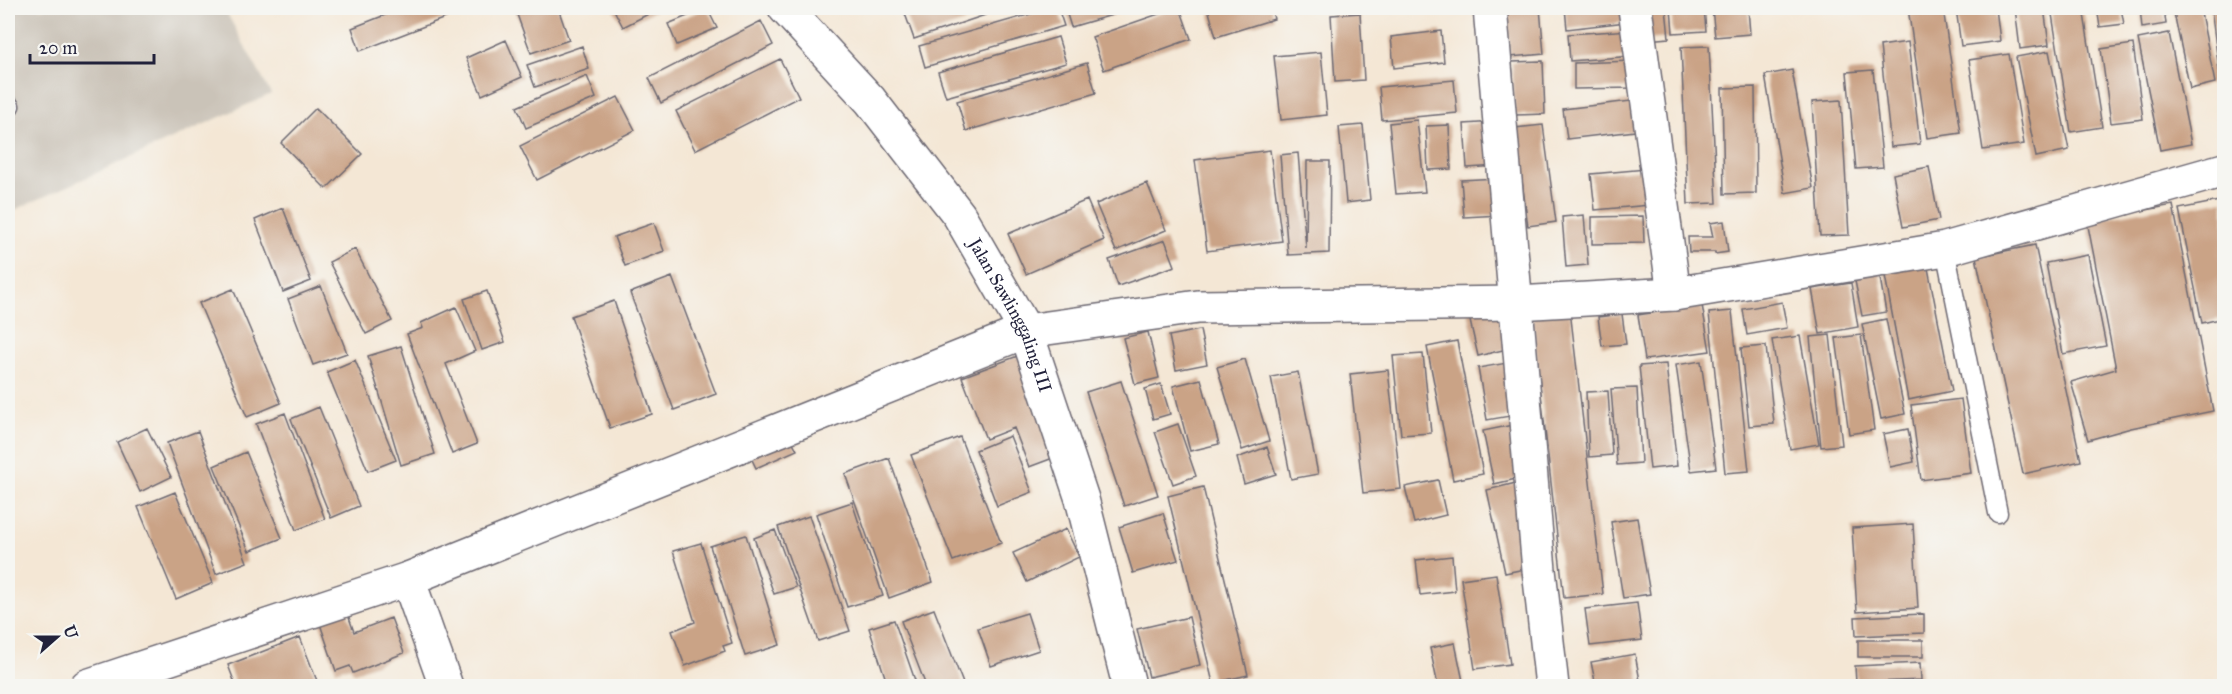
<svg xmlns="http://www.w3.org/2000/svg" width="2232" height="694" font-family="'IM FELL Great Primer',serif">
	<style>
		.industrial { fill: #cac3b8 }
		.building { fill: #caa386 }
		.lines { fill: none; stroke-linecap: round; stroke-linejoin: round }
		.lane-casing { stroke: #6c6771; stroke-width: 21 }
		.street-casing { stroke: #6c6771; stroke-width: 36 }
		.lane { stroke: #fff; stroke-width: 18 }
		.street { stroke: #fff; stroke-width: 33 }
		.labels { text-anchor: middle; dominant-baseline: central; stroke-width: 4.5; stroke-linejoin: round; paint-order: stroke }
		.street-label { font-size: 18px; fill: #22223b; stroke: #f6f6f2 }
	</style>
	<rect width="100%" height="100%" fill="#f6f6f2"/>
	<filter id="ink" filterUnits="userSpaceOnUse"><feTurbulence type="fractalNoise" baseFrequency=".0167" numOctaves="2"/><feDisplacementMap in="SourceGraphic" scale="12" xChannelSelector="R" yChannelSelector="G"/><feConvolveMatrix kernelMatrix="1 2 1 2 8 2 1 2 1" color-interpolation-filters="sRGB"/></filter>
	<filter id="wash" filterUnits="userSpaceOnUse"><feTurbulence type="fractalNoise" baseFrequency=".008" numOctaves="4" result="noise"/><feDisplacementMap in="SourceGraphic" scale="24" xChannelSelector="R" yChannelSelector="G"/><feGaussianBlur stdDeviation="1.35" result="paint"/><feColorMatrix in="noise" values="0 0 0 0 0 0 0 0 0 0 0 0 0 0 0 0 0 1.4 0 .05"/><feComposite in="paint" operator="in"/></filter>
	<g filter="url(#wash)">
		<rect width="100%" height="100%" fill="#f4e7d5"/>
		<!-- industrial -->
		<path class="industrial" d="M 8,8 L 224,8 L 271,94 L 8,213 Z"/>
		<g id="blocks">
			<!-- building -->
			<path class="building" d="M 403,8 L 471,8 L 360,51 L 352,28 Z
				M 520,8 L 558,8 L 569,40 L 531,53 L 515,9 Z
				M 613,8 L 660,8 L 623,27 Z
				M 707,8 L 717,28 L 677,45 L 668,24 Z
				M 903,8 L 1006,8 L 914,39 Z
				M 1052,8 L 1058,8 L 1064,26 L 925,67 L 919,46 Z
				M 1065,8 L 1136,8 L 1071,27 Z
				M 1176,8 L 1180,8 L 1191,39 L 1104,70 L 1092,37 Z
				M 1208,8 L 1271,8 L 1274,19 L 1216,37 Z
				M 1506,8 L 1540,8 L 1544,54 L 1510,57 Z
				M 1565,8 L 1624,8 L 1626,22 L 1567,29 Z
				M 1643,8 L 1666,8 L 1669,38 L 1646,40 Z
				M 1671,8 L 1704,8 L 1706,31 L 1673,33 Z
				M 1712,8 L 1748,8 L 1750,34 L 1715,37 Z
				M 1908,8 L 1943,8 L 1961,133 L 1927,138 Z
				M 1956,8 L 1996,8 L 2000,41 L 1961,46 Z
				M 2015,8 L 2044,8 L 2049,45 L 2020,49 Z
				M 2051,8 L 2083,8 L 2102,127 L 2071,132 Z
				M 2097,8 L 2121,8 L 2124,24 L 2100,27 Z
				M 2140,8 L 2164,8 L 2166,24 L 2142,28 Z
				M 2173,8 L 2200,8 L 2215,83 L 2190,89 Z
				M 2211,8 L 2224,8 L 2224,69 L 2219,70 Z
				M 1360,13 L 1364,80 L 1335,82 L 1331,15 Z
				M 761,21 L 773,45 L 661,103 L 649,78 Z
				M 1632,30 L 1634,56 L 1570,61 L 1568,34 Z
				M 1441,31 L 1444,62 L 1394,68 L 1391,37 Z
				M 2169,33 L 2191,144 L 2160,150 L 2138,39 Z
				M 1058,37 L 1066,63 L 946,97 L 938,72 Z
				M 506,40 L 522,77 L 482,95 L 466,58 Z
				M 1908,42 L 1920,144 L 1891,147 L 1880,46 Z
				M 2133,44 L 2143,119 L 2111,123 L 2101,49 Z
				M 582,46 L 589,69 L 535,87 L 527,65 Z
				M 1709,46 L 1717,203 L 1688,204 L 1681,47 Z
				M 2049,51 L 2069,150 L 2036,157 L 2016,57 Z
				M 1321,52 L 1327,115 L 1281,120 L 1274,56 Z
				M 2009,54 L 2024,144 L 1983,150 L 1969,60 Z
				M 780,59 L 799,97 L 695,150 L 676,111 Z
				M 1543,61 L 1545,114 L 1515,115 L 1512,62 Z
				M 1633,61 L 1634,88 L 1574,89 L 1574,63 Z
				M 1087,63 L 1096,93 L 966,131 L 957,101 Z
				M 1792,70 L 1813,188 L 1785,193 L 1765,75 Z
				M 1873,70 L 1883,167 L 1856,169 L 1847,72 Z
				M 587,76 L 596,98 L 526,128 L 517,107 Z
				M 1454,80 L 1457,113 L 1382,120 L 1379,87 Z
				M 1755,87 L 1756,193 L 1724,194 L 1722,88 Z
				M 618,97 L 635,130 L 537,180 L 520,146 Z
				M 1841,100 L 1849,235 L 1820,236 L 1812,102 Z
				M 1631,101 L 1635,131 L 1567,139 L 1563,109 Z
				M 316,108 L 362,154 L 326,189 L 281,143 Z
				M 1417,120 L 1425,192 L 1396,194 L 1389,123 Z
				M 1495,122 L 1498,166 L 1467,168 L 1464,124 Z
				M 1363,125 L 1370,200 L 1346,203 L 1339,127 Z
				M 1449,125 L 1451,169 L 1428,170 L 1426,126 Z
				M 1543,125 L 1556,222 L 1528,226 L 1515,128 Z
				M 1270,150 L 1282,241 L 1207,251 L 1195,160 Z
				M 1298,153 L 1306,248 L 1307,161 L 1330,161 L 1329,253 L 1288,255 L 1280,155 Z
				M 1929,167 L 1939,220 L 1903,227 L 1893,174 Z
				M 1646,169 L 1650,205 L 1595,210 L 1591,174 Z
				M 1498,178 L 1500,215 L 1464,217 L 1461,180 Z
				M 1147,183 L 1166,230 L 1116,251 L 1096,204 Z
				M 1087,200 L 1104,240 L 1026,274 L 1008,234 Z
				M 2224,200 L 2224,318 L 2202,323 L 2179,209 Z
				M 2173,205 L 2213,411 L 2131,428 L 2088,440 L 2071,382 L 2116,369 L 2087,221 Z
				M 283,208 L 311,281 L 283,292 L 255,220 Z
				M 1584,215 L 1588,265 L 1566,267 L 1562,217 Z
				M 1643,216 L 1644,243 L 1592,244 L 1592,217 Z
				M 1724,221 L 1728,252 L 1715,254 L 1715,252 L 1689,252 L 1688,237 L 1713,237 L 1710,223 Z
				M 654,223 L 664,251 L 625,266 L 614,237 Z
				M 1165,240 L 1175,266 L 1118,286 L 1109,260 Z
				M 2035,245 L 2081,461 L 2023,474 L 1976,257 Z
				M 355,249 L 392,321 L 366,334 L 329,262 Z
				M 2088,255 L 2106,346 L 2063,354 L 2046,263 Z
				M 1927,263 L 1952,391 L 1908,400 L 1884,270 Z
				M 1879,272 L 1886,312 L 1862,316 L 1854,276 Z
				M 672,277 L 716,394 L 674,410 L 630,293 Z
				M 1851,283 L 1858,327 L 1820,334 L 1812,289 Z
				M 321,286 L 347,353 L 313,365 L 288,299 Z
				M 233,289 L 281,403 L 247,417 L 199,303 Z
				M 487,291 L 505,342 L 482,350 L 464,299 Z
				M 614,301 L 652,414 L 610,428 L 571,316 Z
				M 1782,302 L 1787,328 L 1747,335 L 1743,309 Z
				M 1498,305 L 1507,349 L 1478,356 L 1468,312 Z
				M 1702,305 L 1710,351 L 1645,360 L 1638,315 Z
				M 456,307 L 475,351 L 446,364 L 477,444 L 452,454 L 407,334 L 423,328 L 421,323 Z
				M 1570,310 L 1603,594 L 1564,598 L 1532,314 Z
				M 1732,311 L 1749,471 L 1725,473 L 1709,313 Z
				M 1622,314 L 1626,344 L 1602,346 L 1598,317 Z
				M 1886,319 L 1905,414 L 1881,419 L 1862,324 Z
				M 1200,330 L 1207,364 L 1176,370 L 1169,336 Z
				M 1148,332 L 1159,378 L 1135,384 L 1123,338 Z
				M 1830,335 L 1842,445 L 1821,447 L 1810,337 Z
				M 1861,335 L 1874,430 L 1849,434 L 1836,338 Z
				M 1800,336 L 1819,444 L 1790,449 L 1772,340 Z
				M 1457,341 L 1483,474 L 1453,480 L 1427,347 Z
				M 401,346 L 435,454 L 401,465 L 368,356 Z
				M 1766,346 L 1774,424 L 1749,426 L 1741,348 Z
				M 1023,354 L 1061,455 L 1029,467 L 1014,428 L 986,439 L 962,377 Z
				M 1423,354 L 1431,433 L 1401,435 L 1393,356 Z
				M 1245,359 L 1269,441 L 1242,450 L 1217,367 Z
				M 355,360 L 396,460 L 368,471 L 327,372 Z
				M 1701,361 L 1716,468 L 1691,471 L 1676,365 Z
				M 1507,363 L 1516,415 L 1487,420 L 1478,368 Z
				M 1666,364 L 1677,466 L 1650,469 L 1639,366 Z
				M 1388,370 L 1401,489 L 1363,493 L 1350,374 Z
				M 1298,372 L 1318,474 L 1291,479 L 1271,377 Z
				M 1201,379 L 1219,444 L 1190,451 L 1173,386 Z
				M 1121,381 L 1158,495 L 1124,506 L 1086,392 Z
				M 1161,384 L 1170,414 L 1153,419 L 1145,389 Z
				M 1637,388 L 1641,463 L 1617,465 L 1611,389 Z
				M 1608,391 L 1612,455 L 1589,457 L 1586,392 Z
				M 1961,399 L 1971,473 L 1921,480 L 1911,405 Z
				M 319,407 L 359,506 L 331,518 L 291,419 Z
				M 285,413 L 325,519 L 296,530 L 256,424 Z
				M 1178,424 L 1196,476 L 1173,484 L 1155,432 Z
				M 1513,425 L 1525,477 L 1494,484 L 1483,431 Z
				M 147,428 L 171,477 L 140,492 L 117,442 Z
				M 1908,429 L 1914,462 L 1890,467 L 1883,434 Z
				M 198,431 L 247,562 L 216,574 L 167,443 Z
				M 788,433 L 797,450 L 756,468 L 748,451 Z
				M 1010,436 L 1032,492 L 997,506 L 976,450 Z
				M 960,437 L 1001,543 L 953,561 L 911,455 Z
				M 1267,447 L 1276,474 L 1244,484 L 1237,458 Z
				M 246,452 L 282,538 L 249,551 L 214,466 Z
				M 889,458 L 933,582 L 889,598 L 845,474 Z
				M 1438,480 L 1446,515 L 1414,523 L 1405,487 Z
				M 1516,483 L 1534,567 L 1505,573 L 1487,490 Z
				M 1203,487 L 1248,675 L 1213,683 L 1168,496 Z
				M 175,492 L 213,583 L 176,599 L 138,507 Z
				M 852,502 L 883,596 L 847,607 L 816,514 Z
				M 1163,513 L 1178,560 L 1133,573 L 1119,527 Z
				M 809,516 L 850,631 L 818,641 L 778,527 Z
				M 1637,518 L 1650,594 L 1623,598 L 1611,522 Z
				M 1913,524 L 1918,608 L 1857,612 L 1852,528 Z
				M 1066,529 L 1079,557 L 1027,582 L 1013,553 Z
				M 775,530 L 796,587 L 774,594 L 754,538 Z
				M 746,535 L 780,645 L 745,656 L 710,546 Z
				M 701,543 L 732,643 L 723,646 L 725,651 L 685,666 L 672,631 L 695,622 L 673,551 Z
				M 1452,556 L 1455,591 L 1420,595 L 1416,560 Z
				M 1496,574 L 1510,664 L 1475,669 L 1461,579 Z
				M 1637,603 L 1642,640 L 1590,646 L 1585,609 Z
				M 346,609 L 354,632 L 391,618 L 404,653 L 353,673 L 350,666 L 336,671 L 318,618 Z
				M 934,609 L 964,686 L 926,686 L 901,621 Z
				M 1027,613 L 1039,650 L 991,666 L 978,628 Z
				M 1924,614 L 1924,633 L 1856,636 L 1855,617 Z
				M 1189,617 L 1200,665 L 1149,677 L 1137,629 Z
				M 894,620 L 917,686 L 888,686 L 869,628 Z
				M 300,637 L 319,686 L 236,686 L 228,665 Z
				M 1858,640 L 1923,640 L 1923,657 L 1858,657 Z
				M 1455,643 L 1464,686 L 1438,686 L 1430,648 Z
				M 1635,654 L 1641,686 L 1596,686 L 1591,662 Z
				M 1920,663 L 1921,680 L 1856,683 L 1855,666 Z"/>
		</g>
	</g>
	<g filter="url(#ink)">
		<use href="#blocks" fill-opacity="0" stroke="#6c6771" stroke-width="1.5"/>
		<g class="lines">
			<defs>
				<path id="lane" d="M 8,107 L 10,106
					M 1945,249 L 1998,513"/>
				<g id="street">
					<path id="s1" d="M 785,8 L 870,100 L 959,215 L 1026,331 L 1082,499 L 1128,681"/>
					<path d="M 1490,8 L 1539,570 L 1552,686"/>
					<path d="M 1635,8 L 1674,294"/>
					<path d="M 408,579 L 446,686"/>
					<path d="M 87,686 L 408,579 L 1026,331 L 1198,307 L 1517,303 L 1674,294 L 1945,249 L 2224,170"/>
				</g>
			</defs>
			<!-- lane casing -->
			<use href="#lane" class="lane-casing"/>
			<!-- street casing -->
			<use href="#street" class="street-casing"/>
			<!-- lane -->
			<use href="#lane" class="lane"/>
			<!-- street -->
			<use href="#street" class="street"/>
		</g>
	</g>
	<g class="labels">
		<!-- street labels -->
		<g class="street-label">
			<text stroke="none"><textPath href="#s1" startOffset="384">Jalan Sawlinggaling III</textPath></text>
		</g>
	</g>
	<!-- margin -->
	<rect width="2232" height="694" fill="none" stroke="#f6f6f2" stroke-width="30"/>
	<!-- north arrow -->
	<g transform="translate(57 637) rotate(69)" stroke="#f6f6f2" stroke-width="4.5" paint-order="stroke">
	<path d="M0-4.5L10 22L0 15L-10 22Z" fill="#22223b"/>
	<text y="-9" font-size="16" font-weight="bold" text-anchor="middle" fill="#22223b">U</text>
	</g>
	<!-- scale -->
	<path d="M30 54v9h124v-9" fill="none" stroke="#22223b" stroke-width="3"/>
	<text x="39" y="54" font-size="18" fill="#22223b" stroke="#f6f6f2" stroke-width="4.5" paint-order="stroke">20 m</text>
</svg>
